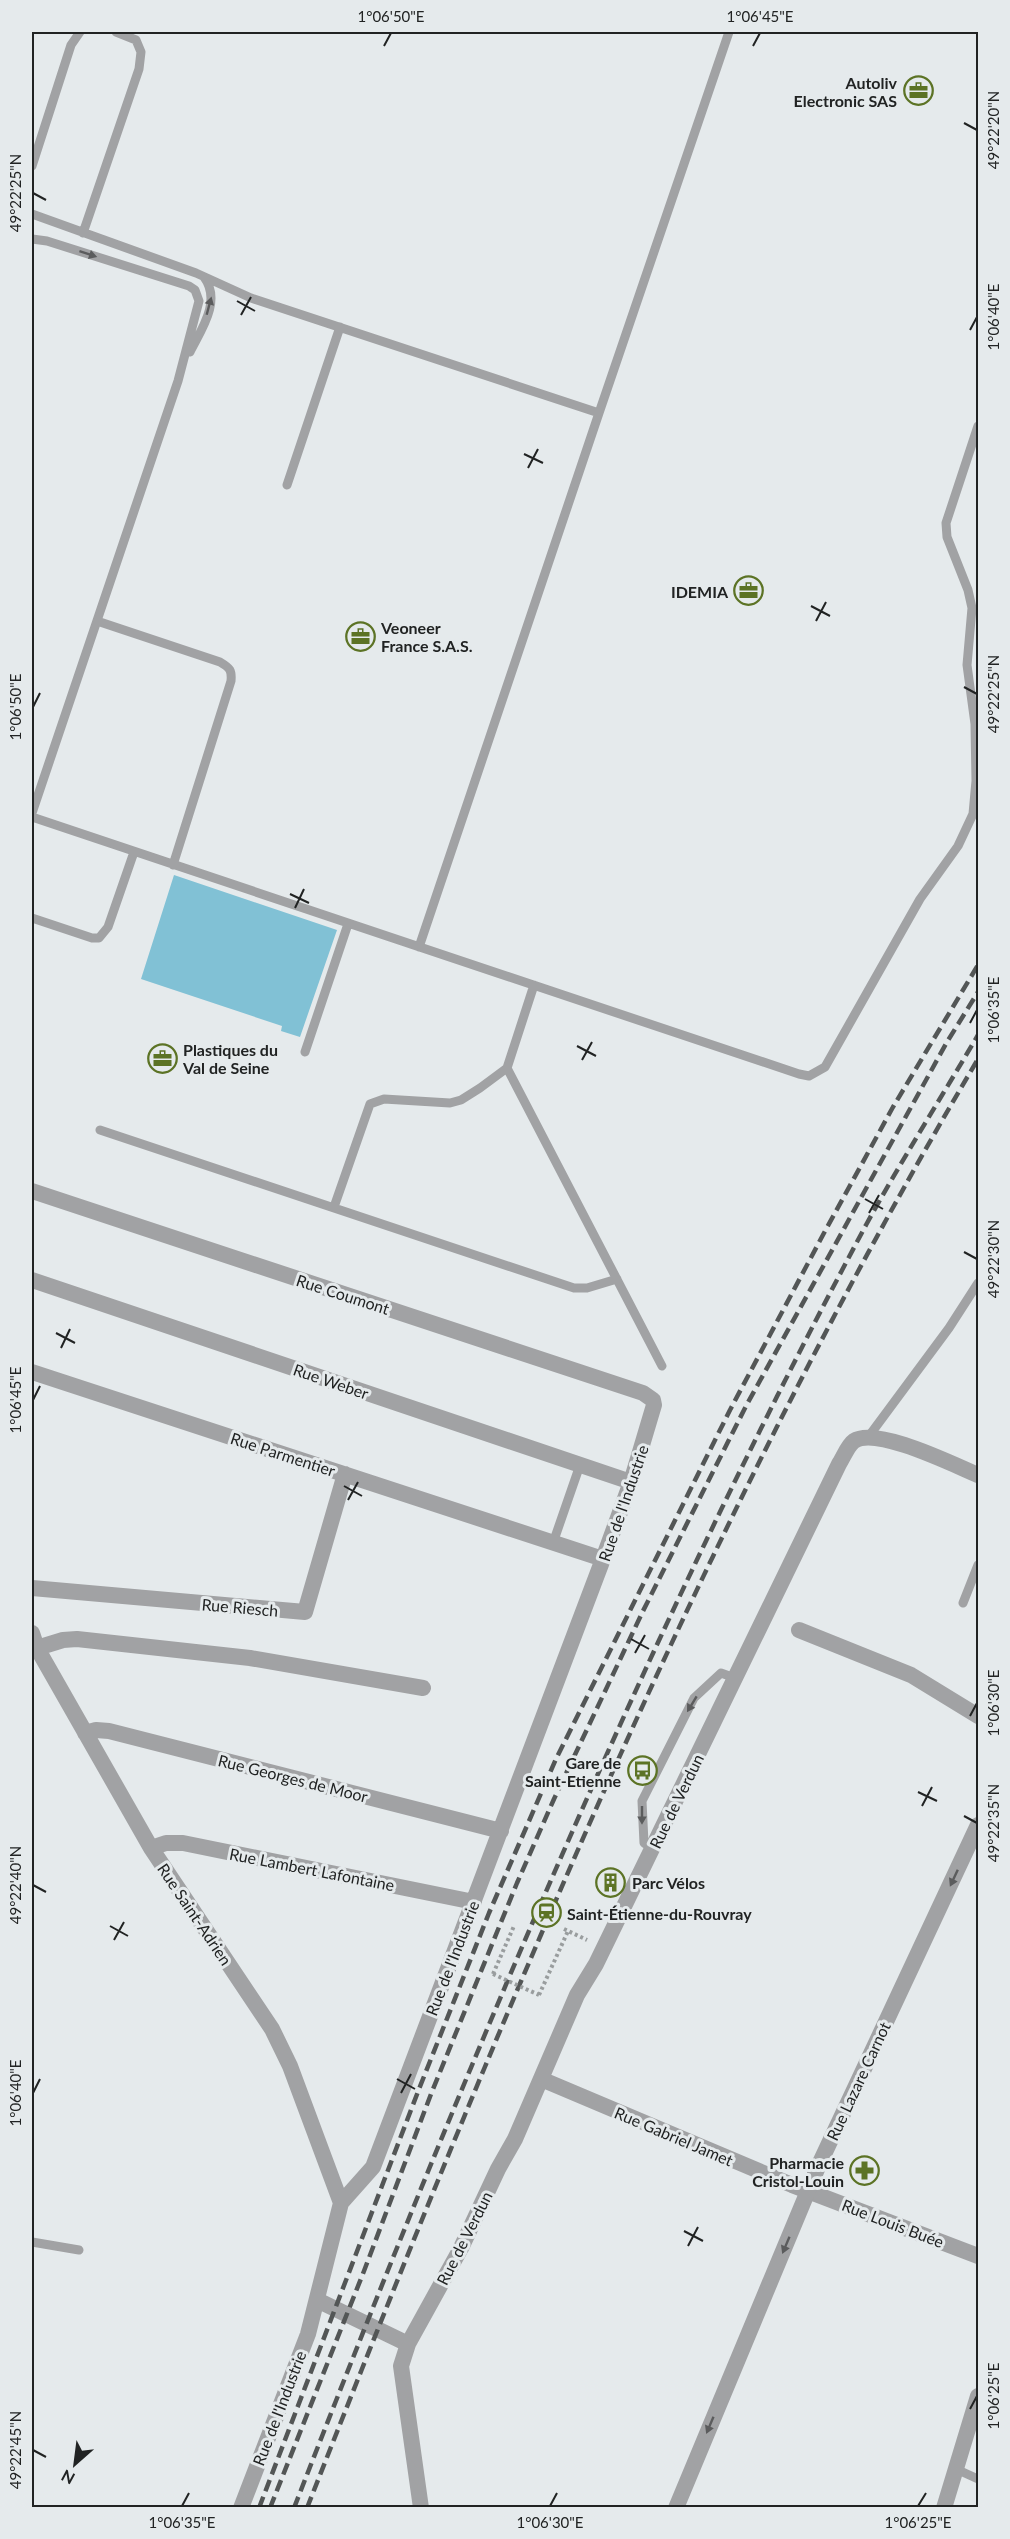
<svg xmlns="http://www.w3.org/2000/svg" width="1010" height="2539" font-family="Lato,sans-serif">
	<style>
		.green { fill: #81c1d5 }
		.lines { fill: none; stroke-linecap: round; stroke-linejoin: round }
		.path { stroke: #999d9e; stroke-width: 4; stroke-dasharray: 3 3; stroke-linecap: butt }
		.service { stroke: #a1a2a4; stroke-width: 9 }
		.minor { stroke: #a1a2a4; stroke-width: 16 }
		.tertiary { stroke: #a1a2a4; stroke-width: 16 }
		.rail { stroke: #535656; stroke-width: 4.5; stroke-dasharray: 12 6; stroke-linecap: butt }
		.path-bridge { stroke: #999d9e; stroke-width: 4; stroke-dasharray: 3 3; stroke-linecap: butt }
		.oneway { fill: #5b5c5d }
		.ticks { fill: none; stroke: #212323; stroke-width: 2 }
		.labels { text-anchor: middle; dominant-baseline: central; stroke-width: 6; stroke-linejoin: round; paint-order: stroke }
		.poi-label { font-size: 16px; font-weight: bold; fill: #212323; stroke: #e5eaec; text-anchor: end }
		.street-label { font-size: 16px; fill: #212323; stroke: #e5eaec }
		.neatline { fill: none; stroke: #212323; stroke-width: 2 }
		.ticks-label { font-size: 15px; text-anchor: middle; fill: #212323 }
	</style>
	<rect width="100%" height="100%" fill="#e5eaec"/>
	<!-- green -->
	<path class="green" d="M 174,875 L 337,930 L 300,1037 L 281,1031 L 282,1026 L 141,979 Z"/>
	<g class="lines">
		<!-- path -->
		<path class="path" d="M 564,1929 L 587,1940
			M 493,1974 L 514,1926
			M 539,1995 L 568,1931"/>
		<!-- service -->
		<path class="service" d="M 32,166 L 71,45 L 80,32
			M 32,214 L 196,273 L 251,298 L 599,413 L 729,32
			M 83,233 L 139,69 L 141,52 L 136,40 L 116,32
			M 32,239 L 47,241 L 189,286 L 195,290 L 199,301 L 178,381 L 32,813
			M 190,352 C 201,330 222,301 204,277
			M 287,485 L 340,327
			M 97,621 L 220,662 C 230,668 232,670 231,681 L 173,865
			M 32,817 L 799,1074 L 809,1076 L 825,1067 L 920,899 L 958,846 L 973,814 L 976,781 L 975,724 L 967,665 L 972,608 L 968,590 L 947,537 L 946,523 L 978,426
			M 32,918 L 92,938 L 99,938 L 108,927 L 134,852
			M 419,947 L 599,413
			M 305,1052 L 348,924
			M 507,1068 L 662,1366
			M 100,1130 L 574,1288 L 587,1288 L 617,1279
			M 334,1207 L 370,1104 L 384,1099 L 450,1103 L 461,1100 L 480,1088 L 507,1068 L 534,985
			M 869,1436 L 949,1328 L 978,1283
			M 553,1543 L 580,1465
			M 963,1603 L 978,1565
			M 653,1848 L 644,1843 L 642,1801 L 694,1698 L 721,1673 L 735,1678
			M 32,2242 L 79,2250
			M 956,2469 L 978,2479"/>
		<!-- minor -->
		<path class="minor" d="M 32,1191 L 643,1393 L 653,1400 L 654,1405 L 631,1482 L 603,1559 L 373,2167 L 341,2203 L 308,2334 L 241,2508
			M 32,1280 L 631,1482
			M 32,1372 L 603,1559
			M 32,1588 L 305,1612 L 345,1474
			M 799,1630 L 911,1675 L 978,1716
			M 32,1633 L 37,1648 L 151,1848 L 272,2029 L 290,2066 L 341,2203
			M 37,1648 L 63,1640 L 77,1639 L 250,1658 L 423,1688
			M 85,1733 L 96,1730 L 109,1731 L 501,1831
			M 151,1848 L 166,1843 L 183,1843 L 474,1902
			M 541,2079 L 792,2185 L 978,2256
			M 317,2300 L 408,2344
			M 421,2508 L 401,2366 L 408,2344 L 461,2248 L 498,2169 L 515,2139 L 577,1995 L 596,1964 L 839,1464 C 843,1458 848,1445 854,1441 C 876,1426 954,1465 978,1475
			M 944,2508 L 978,2396"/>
		<!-- tertiary -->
		<path class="tertiary" d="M 676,2508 L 818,2167 L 978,1825"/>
		<!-- rail -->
		<path class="rail" d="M 259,2508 L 419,2089 L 489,1913 L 556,1759 L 730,1410 L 824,1233 L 893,1107 L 978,965
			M 270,2508 L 364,2271 L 431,2094 L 517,1883 L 554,1799 L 643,1611 L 746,1406 L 947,1042 L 978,992
			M 294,2508 C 464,2071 645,1638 866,1225 C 901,1161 941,1098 978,1035
			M 307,2508 C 502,2012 706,1518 978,1059"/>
		<!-- path-bridge -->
		<path class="path-bridge" d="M 493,1974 L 539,1995"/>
	</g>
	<!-- one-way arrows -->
	<defs><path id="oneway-solid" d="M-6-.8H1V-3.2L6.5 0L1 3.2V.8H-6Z" transform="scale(1.5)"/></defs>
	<g class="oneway">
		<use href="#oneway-solid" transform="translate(88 254) rotate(18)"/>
		<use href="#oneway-solid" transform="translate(209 306) rotate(-75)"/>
		<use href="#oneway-solid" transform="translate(692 1704) rotate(121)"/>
		<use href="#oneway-solid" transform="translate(642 1815) rotate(90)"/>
		<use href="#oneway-solid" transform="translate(954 1878) rotate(115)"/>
		<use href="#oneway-solid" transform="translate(786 2245) rotate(113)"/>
		<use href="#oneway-solid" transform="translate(710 2425) rotate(113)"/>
	</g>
	<!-- ticks -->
	<path class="ticks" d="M 384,46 L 391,33M 753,46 L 760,33M 964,123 L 977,130M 33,193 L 46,200M 237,301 L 255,311M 241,315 L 251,297M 970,330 L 977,317M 524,454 L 543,463M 528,468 L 538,449M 811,606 L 830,616M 816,621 L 826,602M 964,687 L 977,694M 33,707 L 40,693M 290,894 L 309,903M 295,908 L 304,889M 970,1023 L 977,1010M 577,1046 L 596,1056M 582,1060 L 592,1042M 865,1199 L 883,1209M 869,1213 L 879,1195M 964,1252 L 977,1259M 56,1333 L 75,1343M 61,1348 L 70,1329M 33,1400 L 40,1386M 344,1486 L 362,1496M 348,1500 L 358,1482M 631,1639 L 649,1649M 635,1653 L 645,1635M 970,1716 L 977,1703M 918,1792 L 937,1801M 922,1806 L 932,1787M 964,1816 L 977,1823M 33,1885 L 46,1892M 110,1926 L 128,1936M 114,1940 L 124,1922M 397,2079 L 415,2089M 33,2093 L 40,2079M 401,2093 L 411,2074M 684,2231 L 703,2241M 688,2246 L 698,2227M 970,2409 L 977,2396M 33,2450 L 46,2457M 182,2506 L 189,2493M 550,2506 L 557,2493M 918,2506 L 926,2493"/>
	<!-- icons -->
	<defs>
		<symbol id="office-ring" viewBox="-11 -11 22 22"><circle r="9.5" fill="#e5eaec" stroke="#5c7325" stroke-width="1.5"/><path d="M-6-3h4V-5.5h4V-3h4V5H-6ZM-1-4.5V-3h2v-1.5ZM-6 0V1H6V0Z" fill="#5c7325"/></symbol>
		<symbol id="bus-ring" viewBox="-11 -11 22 22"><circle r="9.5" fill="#e5eaec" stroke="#5c7325" stroke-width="1.5"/><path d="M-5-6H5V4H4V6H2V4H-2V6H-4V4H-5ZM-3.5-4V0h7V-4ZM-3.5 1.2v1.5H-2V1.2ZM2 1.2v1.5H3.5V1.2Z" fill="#5c7325"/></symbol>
		<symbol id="building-ring" viewBox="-11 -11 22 22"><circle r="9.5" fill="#e5eaec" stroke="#5c7325" stroke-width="1.5"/><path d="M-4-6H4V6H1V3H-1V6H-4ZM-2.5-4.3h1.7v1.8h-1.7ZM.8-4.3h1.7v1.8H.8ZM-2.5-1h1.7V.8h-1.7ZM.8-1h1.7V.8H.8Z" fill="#5c7325"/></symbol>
		<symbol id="station-ring" viewBox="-11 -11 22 22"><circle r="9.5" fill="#e5eaec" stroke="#5c7325" stroke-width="1.5"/><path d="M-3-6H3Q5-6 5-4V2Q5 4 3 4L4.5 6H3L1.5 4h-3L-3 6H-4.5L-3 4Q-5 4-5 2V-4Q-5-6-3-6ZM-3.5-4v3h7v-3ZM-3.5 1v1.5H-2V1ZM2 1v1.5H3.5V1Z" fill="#5c7325"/></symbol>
		<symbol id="pharmacy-ring" viewBox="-11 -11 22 22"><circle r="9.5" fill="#e5eaec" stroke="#5c7325" stroke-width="1.5"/><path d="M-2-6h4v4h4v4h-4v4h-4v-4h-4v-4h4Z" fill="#5c7325"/></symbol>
	</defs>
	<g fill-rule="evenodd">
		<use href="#office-ring" x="902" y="74" width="33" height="33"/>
		<use href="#office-ring" x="732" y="574" width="33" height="33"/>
		<use href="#office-ring" x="344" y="620" width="33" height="33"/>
		<use href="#office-ring" x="146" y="1042" width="33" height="33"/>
		<use href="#bus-ring" x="626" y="1754" width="33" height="33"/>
		<use href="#building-ring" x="594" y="1866" width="33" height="33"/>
		<use href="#station-ring" x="530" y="1896" width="33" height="33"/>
		<use href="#pharmacy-ring" x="848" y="2154" width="33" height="33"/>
	</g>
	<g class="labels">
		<!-- poi labels -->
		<g class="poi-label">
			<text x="897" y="82">Autoliv<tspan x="897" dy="18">Electronic SAS</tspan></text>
			<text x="728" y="591">IDEMIA</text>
			<text x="381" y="627" text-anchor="start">Veoneer<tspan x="381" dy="18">France S.A.S.</tspan></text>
			<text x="183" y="1049" text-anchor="start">Plastiques du<tspan x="183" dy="18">Val de Seine</tspan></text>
			<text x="621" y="1762">Gare de<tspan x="621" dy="18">Saint-Etienne</tspan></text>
			<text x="632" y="1882" text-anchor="start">Parc Vélos</text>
			<text x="567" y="1913" text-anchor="start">Saint-Étienne-du-Rouvray</text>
			<text x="844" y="2162">Pharmacie<tspan x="844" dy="18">Cristol-Louin</tspan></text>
		</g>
		<!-- street labels -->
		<g class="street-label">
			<text transform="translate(343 1294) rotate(18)">Rue Coumont</text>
			<text transform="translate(331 1381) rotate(19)">Rue Weber</text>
			<text transform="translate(283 1454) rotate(18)">Rue Parmentier</text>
			<text transform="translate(623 1503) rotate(-71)">Rue de l'Industrie</text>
			<text transform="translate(240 1607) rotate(5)">Rue Riesch</text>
			<text transform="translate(293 1778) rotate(14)">Rue Georges de Moor</text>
			<text transform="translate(676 1801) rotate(-64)">Rue de Verdun</text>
			<text transform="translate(312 1869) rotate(11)">Rue Lambert Lafontaine</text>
			<text transform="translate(195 1914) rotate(56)">Rue Saint-Adrien</text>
			<text transform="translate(452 1958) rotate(-69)">Rue de l'Industrie</text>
			<text transform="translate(858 2081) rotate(-65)">Rue Lazare Carnot</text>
			<text transform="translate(674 2136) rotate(23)">Rue Gabriel Jamet</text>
			<text transform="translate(893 2223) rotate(21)">Rue Louis Buée</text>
			<text transform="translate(464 2238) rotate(-63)">Rue de Verdun</text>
			<text transform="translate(279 2408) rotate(-69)">Rue de l'Industrie</text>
		</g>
	</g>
	<!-- border -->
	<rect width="1010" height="2539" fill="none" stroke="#e5eaec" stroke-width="66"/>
	<!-- north arrow -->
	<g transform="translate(75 2464) rotate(208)" stroke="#e5eaec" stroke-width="4.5" paint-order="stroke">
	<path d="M0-4.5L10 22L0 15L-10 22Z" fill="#212323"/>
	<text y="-9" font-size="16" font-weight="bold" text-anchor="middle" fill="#212323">N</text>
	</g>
	<rect x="33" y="33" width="944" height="2473" class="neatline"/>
	<g class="ticks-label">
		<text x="391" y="22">1°06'50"E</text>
		<text x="760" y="22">1°06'45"E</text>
		<text transform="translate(994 130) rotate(-90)" y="5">49°22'20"N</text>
		<text transform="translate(16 193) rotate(-90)" y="5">49°22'25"N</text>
		<text transform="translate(994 317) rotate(-90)" y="5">1°06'40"E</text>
		<text transform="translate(994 694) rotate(-90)" y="5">49°22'25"N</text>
		<text transform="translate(16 707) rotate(-90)" y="5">1°06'50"E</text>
		<text transform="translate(994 1010) rotate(-90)" y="5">1°06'35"E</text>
		<text transform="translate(994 1259) rotate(-90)" y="5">49°22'30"N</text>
		<text transform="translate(16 1400) rotate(-90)" y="5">1°06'45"E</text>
		<text transform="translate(994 1703) rotate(-90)" y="5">1°06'30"E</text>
		<text transform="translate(994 1823) rotate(-90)" y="5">49°22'35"N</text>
		<text transform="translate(16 1885) rotate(-90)" y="5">49°22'40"N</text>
		<text transform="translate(16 2093) rotate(-90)" y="5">1°06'40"E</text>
		<text transform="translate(994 2396) rotate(-90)" y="5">1°06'25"E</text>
		<text transform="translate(16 2450) rotate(-90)" y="5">49°22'45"N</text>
		<text x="182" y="2528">1°06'35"E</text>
		<text x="550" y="2528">1°06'30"E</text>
		<text x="918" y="2528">1°06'25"E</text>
	</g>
</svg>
